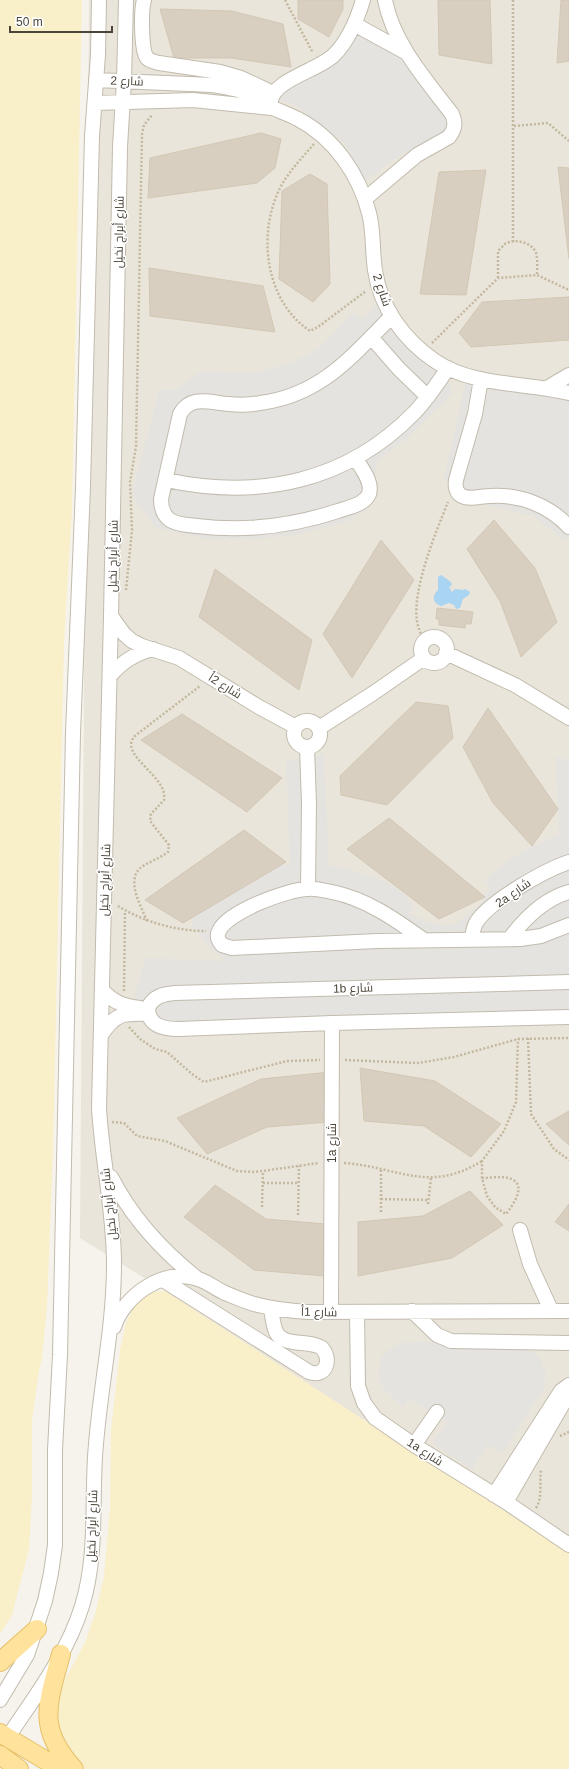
<svg xmlns="http://www.w3.org/2000/svg" width="569" height="1769" font-family="Arial,Cairo,sans-serif">
	<style>
		.residential { fill: #eae5da }
		.sand { fill: #f9efc9 }
		.parking { fill: #e5e3e0 }
		.water { fill: #a9d4f2 }
		.building { fill: #d8cfc1; stroke: #d3c7b4 }
		.lines { fill: none; stroke-linecap: round; stroke-linejoin: round }
		.minor-casing { stroke: #c2bbae; stroke-width: 16 }
		.major-casing { stroke: #e6c16a; stroke-width: 20 }
		.path { stroke: #c4b79f; stroke-width: 2.5; stroke-dasharray: 2 2; stroke-linecap: butt }
		.minor { stroke: #fff; stroke-width: 14 }
		.major { stroke: #ffe39c; stroke-width: 18 }
		.labels { text-anchor: middle; dominant-baseline: central; stroke-width: 3; stroke-linejoin: round; paint-order: stroke }
		.street-label { font-size: 12px; fill: #4b4439; stroke: #fff }
	</style>
	<rect width="100%" height="100%" fill="#f6f3ec"/>
	<!-- residential -->
	<path class="residential" d="M 89,0 L 569,0 L 569,1553 L 165,1291 L 80,1238 Z"/>
	<!-- sand -->
	<path class="sand" d="M 0,0 L 82,0 L 72,509 L 64,641 L 53,1150 L 47,1306 L 42,1359 L 39,1371 L 32,1421 L 32,1496 L 29,1549 L 12,1615 L 0,1634 Z
		M 165,1291 L 569,1553 L 569,1769 L 86,1769 L 78,1764 L 60,1743 L 55,1705 L 59,1690 L 85,1643 L 95,1614 L 104,1577 L 110,1509 L 111,1431 L 120,1350 L 126,1323 L 132,1310 L 142,1299 L 153,1292 Z"/>
	<!-- parking -->
	<path class="parking" d="M 354,25 L 394,49 L 437,95 L 448,129 L 404,153 L 363,182 L 355,163 L 344,143 L 296,106 L 269,97 L 335,48 Z
		M 377,302 L 446,375 L 452,394 L 407,438 L 377,461 L 374,486 L 361,496 L 369,509 L 346,522 L 295,535 L 253,539 L 207,539 L 156,528 L 132,494 L 159,390 L 175,390 L 201,371 L 255,373 L 290,363 L 318,349 L 354,312 L 363,319 Z
		M 466,380 L 569,396 L 569,536 L 563,540 L 533,516 L 461,499 L 444,478 Z
		M 324,754 L 329,866 L 339,866 L 386,882 L 402,892 L 415,907 L 409,913 L 424,921 L 446,926 L 456,924 L 481,903 L 491,887 L 484,880 L 495,871 L 524,850 L 559,834 L 556,756 L 569,761 L 569,1025 L 156,1035 L 131,1010 L 145,958 L 226,961 L 213,950 L 201,937 L 192,924 L 192,913 L 257,869 L 290,864 L 286,761 Z
		M 418,1342 L 521,1343 L 539,1357 L 546,1373 L 544,1388 L 502,1454 L 487,1444 L 472,1470 L 432,1443 L 447,1422 L 409,1399 L 403,1408 L 381,1385 L 378,1377 L 379,1369 L 381,1358 L 386,1352 L 400,1343 Z"/>
	<!-- water -->
	<path class="water" d="M 441,575 L 451,582 L 452,585 L 449,587 L 452,592 L 455,589 L 463,590 L 465,589 L 470,592 L 469,595 L 463,599 L 460,608 L 456,609 L 454,605 L 449,603 L 441,606 C 432,603 432,595 438,590 L 438,577 Z"/>
	<!-- building -->
	<path class="building" d="M 298,0 L 343,0 L 343,9 L 329,37 L 298,19 Z
		M 438,0 L 490,0 L 492,64 L 439,55 Z
		M 561,0 L 569,0 L 569,61 L 557,63 Z
		M 160,9 L 232,11 L 283,24 L 291,67 L 231,58 L 174,58 Z
		M 261,133 L 281,139 L 275,168 L 257,183 L 148,198 L 150,158 Z
		M 558,167 L 569,168 L 569,259 Z
		M 486,170 L 466,295 L 420,294 L 439,172 Z
		M 310,174 L 327,184 L 330,284 L 313,302 L 279,279 L 282,191 Z
		M 149,268 L 263,286 L 275,332 L 150,316 Z
		M 569,297 L 569,340 L 471,347 L 459,333 L 482,302 Z
		M 494,520 L 535,568 L 557,622 L 521,657 L 500,601 L 467,549 Z
		M 381,540 L 414,580 L 352,678 L 323,634 Z
		M 215,569 L 312,640 L 299,690 L 199,617 Z
		M 437,608 L 473,612 L 471,624 L 465,624 L 465,628 L 439,625 L 439,619 L 436,619 Z
		M 416,702 L 448,706 L 453,738 L 387,805 L 341,795 L 340,776 Z
		M 488,708 L 558,809 L 532,846 L 493,803 L 463,747 Z
		M 182,714 L 282,778 L 247,812 L 141,740 Z
		M 389,818 L 485,897 L 439,919 L 347,849 Z
		M 244,830 L 286,862 L 183,923 L 145,900 Z
		M 360,1068 L 435,1081 L 501,1124 L 471,1157 L 424,1126 L 364,1121 Z
		M 330,1072 L 329,1122 L 267,1127 L 207,1154 L 177,1118 L 261,1079 Z
		M 569,1111 L 569,1145 L 546,1124 Z
		M 215,1185 L 266,1219 L 326,1224 L 325,1276 L 254,1270 L 184,1217 Z
		M 470,1191 L 503,1225 L 452,1258 L 358,1276 L 358,1222 L 423,1216 Z
		M 569,1204 L 569,1231 L 555,1222 Z"/>
	<g class="lines">
		<defs>
			<path id="minor" d="M 144,0 C 141,10 141,50 147,58 C 150,61 155,62 159,63 L 220,72 L 241,78 L 273,93
				M 354,24 L 407,53
				M 96,80 L 212,85 C 226,87 240,89 253,95 C 260,99 266,105 273,108 C 282,112 290,115 298,119 C 334,138 359,174 369,213 C 374,232 372,251 375,270 C 380,307 404,340 435,361 C 474,387 525,382 569,393
				M 271,101 C 273,80 319,70 334,55 C 349,40 357,20 363,0
				M 95,103 L 193,100 L 271,108
				M 365,199 L 417,155 L 449,137 C 455,129 456,123 452,114 C 426,80 393,43 385,0
				M 371,337 L 399,369 L 428,397
				M 481,379 L 475,414 L 456,480 C 455,486 456,493 462,496 C 470,500 481,496 490,496 C 519,494 549,505 569,527
				M 547,388 L 569,375
				M 355,458 C 361,467 373,482 369,494 C 364,505 349,507 338,511 C 292,526 245,532 197,526 C 188,525 178,525 170,520 C 163,515 161,508 161,499 L 180,414 C 191,394 211,403 229,404 C 239,405 250,405 260,403 C 321,395 351,357 392,316
				M 166,480 C 259,500 347,482 415,412 C 428,398 438,383 448,368
				M 111,616 L 124,634 L 132,641 L 142,646 L 179,658 L 259,707 L 296,727
				M421 650a13 13 0 1 1 26 0a13 13 0 1 1-26 0Z
				M 446,653 L 515,685 L 569,718
				M 110,676 C 122,662 134,654 153,649
				M294 734a13 13 0 1 1 26 0a13 13 0 1 1-26 0Z
				M 319,728 L 372,694 L 424,658
				M 307,747 L 309,804 L 308,888
				M 472,938 C 473,933 473,928 476,923 C 488,902 545,870 569,862
				M 510,938 C 525,918 544,899 569,892
				M 424,940 C 396,920 367,899 332,892 C 325,891 316,888 308,889 C 288,889 227,912 219,931 C 216,937 219,941 222,945 L 232,948 L 377,941 L 520,939 L 541,936 L 569,925
				M 569,982 L 175,993 C 164,994 153,996 148,1008 C 148,1026 164,1029 179,1029 L 332,1023 L 569,1017
				M 102,990 C 113,1002 123,1006 140,1008
				M 101,1035 C 116,1013 123,1013 148,1014
				M 111,1177 C 132,1218 161,1250 198,1279
				M 520,1230 L 530,1264 L 551,1310
				M 163,1280 L 309,1372 C 326,1378 332,1360 322,1348 C 309,1339 284,1348 276,1332 C 273,1325 272,1315 271,1308
				M 412,1311 L 437,1335 L 451,1341 L 569,1343
				M 331,1312 L 332,1023
				M 357,1312 L 358,1386 L 364,1403 L 375,1418 L 414,1445 L 506,1502 L 569,1545
				M 114,1327 C 124,1295 165,1267 198,1279 C 208,1282 216,1289 225,1293 C 235,1297 244,1301 254,1304 C 272,1309 290,1311 308,1312 L 569,1311
				M 414,1445 L 437,1412
				M 494,1495 L 561,1391 L 569,1385
				M 506,1502 L 564,1402 L 569,1398
				M 0,1700 L 27,1655 L 45,1601 L 51,1573 L 55,1545 L 55,1450 L 60,1355 L 73,733 L 83,487 L 92,136 L 98,55 L 99,0
				M 8,1737 C 35,1696 67,1655 82,1606 C 97,1558 92,1507 95,1457 C 99,1392 114,1329 114,1264 C 114,1211 102,1160 99,1108 L 111,616 L 120,147 L 124,81 L 126,0"/>
			<path id="major" d="M 61,1654 C 48,1703 36,1728 74,1769
				M 0,1662 L 37,1629
				M 0,1733 L 60,1769
				M 0,1755 L 19,1769"/>
		</defs>
		<!-- minor casing -->
		<use href="#minor" class="minor-casing"/>
		<!-- major casing -->
		<use href="#major" class="major-casing"/>
		<!-- path -->
		<path class="path" d="M 285,0 L 313,53
			M 514,126 L 548,123 L 569,141
			M 314,144 C 302,158 289,171 280,188 C 257,234 265,301 310,331 L 318,327 L 366,291
			M 513,242 L 513,0
			M 498,278 L 498,251 C 500,249 503,246 505,244 C 514,238 532,242 536,253 C 538,259 537,269 537,275
			M 432,343 L 498,278 L 537,275 L 569,290
			M 126,590 L 132,530 L 130,482 L 136,446 L 142,134 L 144,125 L 152,115
			M 424,641 C 421,634 418,628 417,621 C 412,589 436,532 448,502
			M 118,906 C 144,922 176,931 206,931
			M 147,921 C 141,906 124,878 143,866 C 151,861 160,858 168,852 L 169,845 L 150,821 L 151,814 L 164,800 C 169,776 115,754 136,735 L 200,686
			M 124,991 L 125,911
			M 129,1027 L 140,1039 L 155,1049 L 167,1052 L 192,1074 L 204,1082 L 287,1061 L 320,1060
			M 528,1038 L 531,1114 L 554,1149 L 569,1160
			M 345,1060 L 418,1063 L 454,1057 L 518,1039 L 569,1038
			M 112,1122 L 124,1123 L 137,1136 L 165,1141 L 237,1171 L 255,1172 L 319,1163
			M 344,1163 C 399,1167 428,1194 482,1161
			M 381,1170 L 381,1213
			M 482,1178 C 490,1178 500,1176 508,1178 C 529,1183 513,1205 506,1214 L 495,1207 L 487,1196 L 482,1178 L 482,1161 L 504,1131 L 516,1102 L 518,1039
			M 263,1183 L 298,1183
			M 381,1199 L 428,1200
			M 428,1204 L 431,1178
			M 262,1207 L 263,1171
			M 298,1215 L 299,1166
			M 560,1436 L 569,1432
			M 536,1508 C 543,1497 539,1483 541,1470"/>
		<!-- minor -->
		<use href="#minor" class="minor"/>
		<!-- major -->
		<use href="#major" class="major"/>
	</g>
	<g class="labels">
		<!-- street labels -->
		<g class="street-label">
			<text transform="translate(127 81) rotate(2)">شارع 2</text>
			<text transform="translate(119 232) rotate(-89)">شارع أبراج نخيل</text>
			<text transform="translate(382 290) rotate(71)">شارع 2</text>
			<text transform="translate(113 556) rotate(-89)">شارع أبراج نخيل</text>
			<text transform="translate(225 686) rotate(32)">شارع 2أ</text>
			<text transform="translate(105 880) rotate(-88)">شارع أبراج نخيل</text>
			<text transform="translate(513 893) rotate(-35)">2a شارع</text>
			<text transform="translate(353 988) rotate(-2)">1b شارع</text>
			<text transform="translate(332 1143) rotate(-90)">1a شارع</text>
			<text transform="translate(109 1204) rotate(-96)">شارع أبراج نخيل</text>
			<text transform="translate(319 1312) rotate(1)">شارع 1أ</text>
			<text transform="translate(425 1452) rotate(33)">1a شارع</text>
			<text transform="translate(92 1526) rotate(-88)">شارع أبراج نخيل</text>
		</g>
	</g>
	<!-- scale -->
	<path d="M10 26v6h102v-6" fill="none" stroke="#4b4439" stroke-width="2"/>
	<text x="16" y="26" font-size="12" fill="#4b4439" stroke="#ffffff" stroke-width="3" paint-order="stroke">50 m</text>
</svg>
